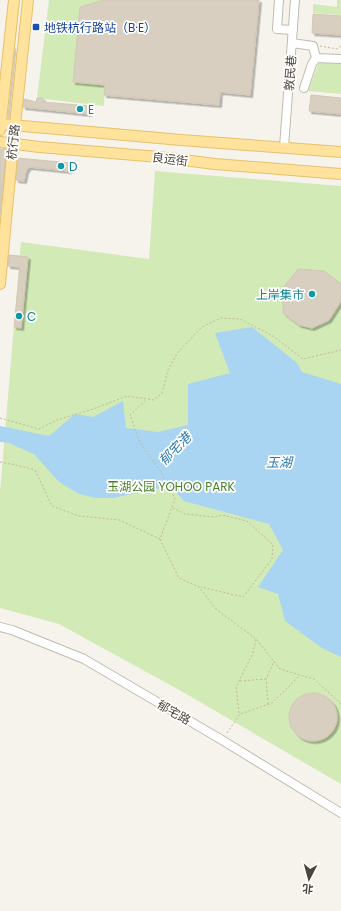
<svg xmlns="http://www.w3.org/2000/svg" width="341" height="911" font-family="Poppins,'Noto Sans SC',sans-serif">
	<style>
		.green { fill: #d2eab5 }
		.water { fill: #a9d4f2 }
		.building { fill: #d8cfc1; stroke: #d3c7b4; filter: url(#shadow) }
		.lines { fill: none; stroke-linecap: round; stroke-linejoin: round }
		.minor-casing { stroke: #c2bbae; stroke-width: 10 }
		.major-casing { stroke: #e6c16a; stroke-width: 12 }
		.path { stroke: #c4b79f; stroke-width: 1; stroke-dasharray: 2 2; stroke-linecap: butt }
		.minor { stroke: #fff; stroke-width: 8 }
		.major { stroke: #ffe39c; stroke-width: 10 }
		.transit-dot { fill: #1a4fb4; stroke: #fff; stroke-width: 1.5 }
		.culture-dot { fill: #0f9aa8; stroke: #fff; stroke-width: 1.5 }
		.labels { text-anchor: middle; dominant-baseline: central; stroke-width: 3.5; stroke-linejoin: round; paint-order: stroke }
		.transit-label { font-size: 12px; fill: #164399; stroke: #fff; text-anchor: start }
		.street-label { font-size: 12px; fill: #4b4439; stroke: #fff }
		.culture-label { font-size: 12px; fill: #0d838f; stroke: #fff; text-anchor: start }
		.park-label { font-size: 12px; fill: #4a7f2a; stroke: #fff }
		.water-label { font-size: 13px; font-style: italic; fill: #2e7ab2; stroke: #fff }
	</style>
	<defs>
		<filter id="shadow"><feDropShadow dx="2.5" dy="2.5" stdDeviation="0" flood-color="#0004"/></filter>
	</defs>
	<rect width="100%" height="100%" fill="#f6f3ec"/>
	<!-- green -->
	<path class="green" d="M 49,0 L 104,0 L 80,7 L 73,82 L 105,85 L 104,106 L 37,98 Z
		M 337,0 L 341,0 L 341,15 L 313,13 L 313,4 L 337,7 Z
		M 319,62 L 341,64 L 341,94 L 308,91 Z
		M 155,171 L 341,186 L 341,784 L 181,691 L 59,624 L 0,608 L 0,492 L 21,242 L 149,259 Z"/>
	<!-- water -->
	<path class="water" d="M 252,327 L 297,363 L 302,372 L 341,384 L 341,657 L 322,648 L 285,621 L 278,594 L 258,587 L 283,550 L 269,524 L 184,501 L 170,486 L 113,498 L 96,498 L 79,494 L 59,482 L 34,454 L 9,443 L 0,442 L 0,426 L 49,436 L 75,414 L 93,417 L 123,401 L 126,428 L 158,432 L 188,425 L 188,384 L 230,373 L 215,333 Z"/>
	<!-- building -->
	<path class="building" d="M 104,0 L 259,0 L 250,95 L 220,92 L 219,105 L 104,95 L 105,85 L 73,82 L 80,7 Z
		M 313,14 L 341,16 L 341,35 L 312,33 Z
		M 15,49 L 16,49 L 9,118 L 8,118 Z
		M 311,95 L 341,98 L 341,114 L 309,111 Z
		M 37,98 L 43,98 L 43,102 L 90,106 L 89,114 L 23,107 L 24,99 L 36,102 Z
		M 0,149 L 6,149 L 0,215 Z
		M 18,158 L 70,163 L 69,171 L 29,167 L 26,171 L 24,181 L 16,180 Z
		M 9,255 L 28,257 L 21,328 L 14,327 L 20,267 L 8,266 Z
		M 298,269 L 324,271 L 341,284 L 341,301 L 329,320 L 312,328 L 299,325 L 283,313 L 283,288 Z
		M289 717a24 24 0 1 1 48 0a24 24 0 1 1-48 0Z"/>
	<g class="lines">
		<defs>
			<path id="minor" d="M 279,0 L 277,29 L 293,30
				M 292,43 L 313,46 L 316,58 L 341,59
				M 304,88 L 312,64 L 316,58
				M 284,147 L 295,0
				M 0,627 L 12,630 L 84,659 L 222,740 L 341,813"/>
			<path id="major" d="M 0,124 L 181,140 L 341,152
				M 0,130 L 14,0
				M 0,142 L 39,147 L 159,157 L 215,164 L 341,174
				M 0,284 L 14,135 L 28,0"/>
		</defs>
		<!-- minor casing -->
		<use href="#minor" class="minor-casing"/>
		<!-- major casing -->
		<use href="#major" class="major-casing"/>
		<!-- path -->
		<path class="path" d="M 320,46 L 337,49 L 341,46
			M 0,418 L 39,429 L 57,420 L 93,409 L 127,396 L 154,400 L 162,393 L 168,370 L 178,352 L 202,327 L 221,318 L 240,319 L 273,336 L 303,359 L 341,350
			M 0,462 L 16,465 L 35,470 L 52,506 L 79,516 L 119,520 L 160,539 L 175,499 L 161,472 L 140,443 L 130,415 L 147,399
			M 173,508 L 185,514 L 214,517 L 222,515 L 247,521 L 273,545 L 272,559 L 243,597 L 201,587
			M 160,539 L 179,578 L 199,587 L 216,609 L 256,639 L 280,669 L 314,679 L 341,704
			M 240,681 L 265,679
			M 268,704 L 266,679 L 274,661
			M 239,713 L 236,687 L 253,653 L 256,639
			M 227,733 L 240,714 L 272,703 L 300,675"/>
		<!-- minor -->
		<use href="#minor" class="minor"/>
		<!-- major -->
		<use href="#major" class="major"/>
	</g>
	<!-- markers -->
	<rect class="transit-dot" x="32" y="23" width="8" height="8" rx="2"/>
	<g class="culture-dot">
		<circle cx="80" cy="109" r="4"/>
		<circle cx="61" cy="166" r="4"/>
		<circle cx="312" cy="294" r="4"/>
		<circle cx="19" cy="316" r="4"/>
	</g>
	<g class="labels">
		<!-- transit labels -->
		<g class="transit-label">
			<text x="44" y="27">地铁杭行路站（B·E）</text>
		</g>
		<!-- street labels -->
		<g class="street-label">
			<text transform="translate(290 73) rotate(-86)">敦民巷</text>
			<text transform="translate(13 142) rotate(-84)">杭行路</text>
			<text transform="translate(170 159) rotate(7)">良运街</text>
			<text transform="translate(174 712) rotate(30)">郁宅路</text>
		</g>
		<!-- culture labels -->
		<g class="culture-label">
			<text x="88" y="109">E</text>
			<text x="69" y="166">D</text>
			<text x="304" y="294" text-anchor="end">上岸集市</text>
			<text x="27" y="316">C</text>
		</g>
		<!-- park labels -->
		<g class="park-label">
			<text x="171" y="486">玉湖公园 YOHOO PARK</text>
		</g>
		<!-- water labels -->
		<g class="water-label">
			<text transform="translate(175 449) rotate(-45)">郁宅港</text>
			<text x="279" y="462">玉湖</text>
		</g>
	</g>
	<!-- north arrow -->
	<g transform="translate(309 879) rotate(186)" stroke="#ffffff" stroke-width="3" paint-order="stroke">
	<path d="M0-3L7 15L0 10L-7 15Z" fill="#4b4439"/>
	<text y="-6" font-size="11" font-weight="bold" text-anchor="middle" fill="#4b4439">北</text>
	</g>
</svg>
